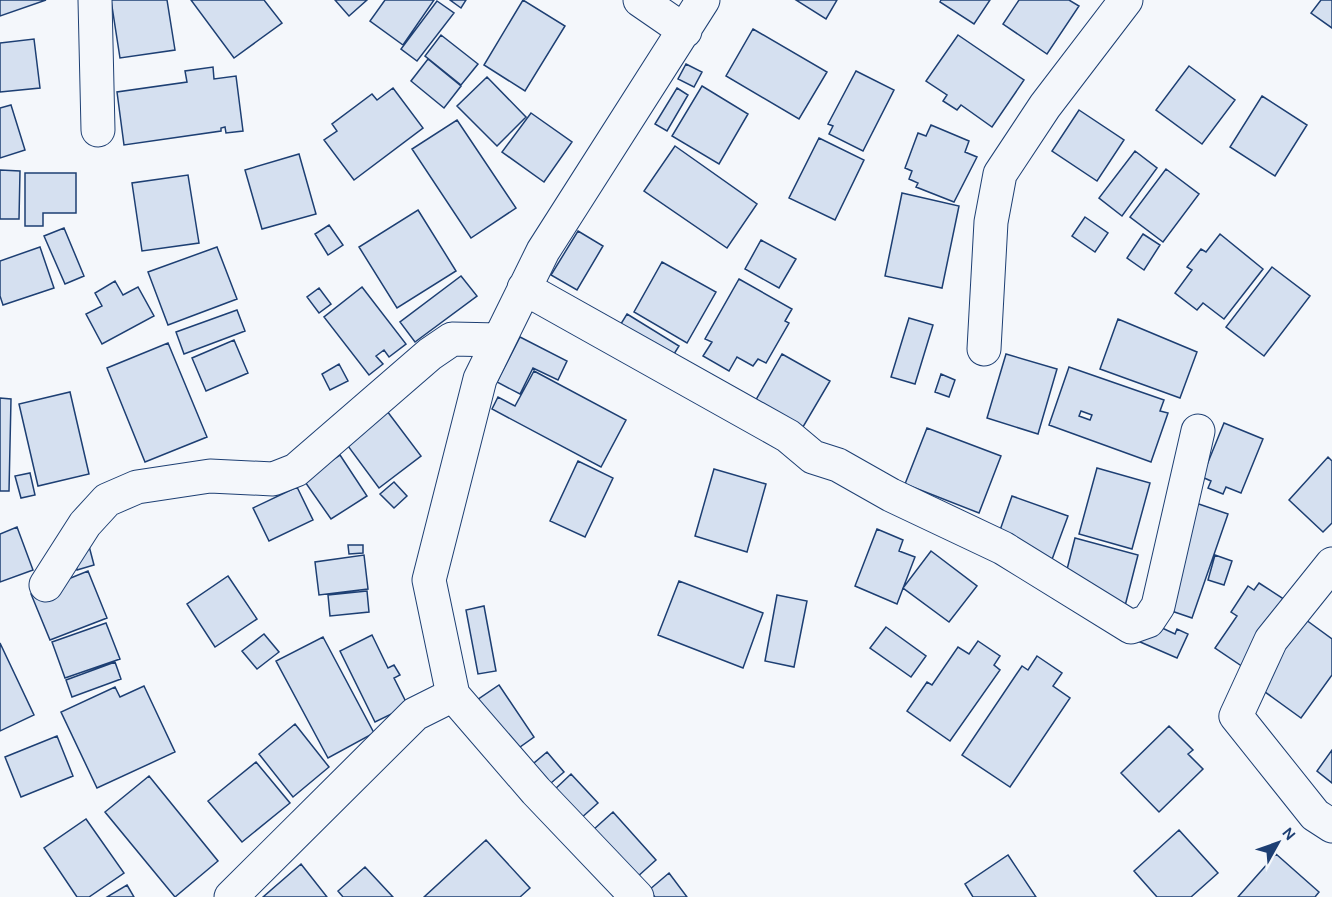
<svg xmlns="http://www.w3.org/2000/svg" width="1332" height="897" font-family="Karla,sans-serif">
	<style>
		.building { fill: #d5e0f0; stroke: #1d3f73; stroke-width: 1.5; fill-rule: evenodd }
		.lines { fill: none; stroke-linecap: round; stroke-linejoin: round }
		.minor-casing { stroke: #1d3f73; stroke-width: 35 }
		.minor { stroke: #f4f7fb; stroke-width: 33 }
	</style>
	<rect width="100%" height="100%" fill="#f4f7fb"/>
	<!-- building -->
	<path class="building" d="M 0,0 L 46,0 L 0,16 Z
		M 111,0 L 167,0 L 175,50 L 120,58 Z
		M 191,0 L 264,0 L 282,23 L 234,58 Z
		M 335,0 L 367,0 L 349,16 Z
		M 385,0 L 434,0 L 403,45 L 370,21 Z
		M 450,0 L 466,0 L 461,8 Z
		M 523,0 L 565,26 L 525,91 L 484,65 Z
		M 796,0 L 837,0 L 826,19 Z
		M 941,0 L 990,0 L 974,24 L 940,2 Z
		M 1019,0 L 1069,0 L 1079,6 L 1047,54 L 1003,24 Z
		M 1321,0 L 1332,0 L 1332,28 L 1311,13 Z
		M 437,1 L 454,13 L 417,61 L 401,49 Z
		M 753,29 L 827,72 L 799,119 L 726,76 Z
		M 441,35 L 478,64 L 461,85 L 425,56 Z
		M 958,35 L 1024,80 L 992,127 L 961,105 L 957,110 L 943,101 L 947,95 L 926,81 Z
		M 34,39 L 40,88 L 0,92 L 0,43 Z
		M 428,59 L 461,86 L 444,108 L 411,81 Z
		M 686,64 L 702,72 L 694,87 L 678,79 Z
		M 1189,66 L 1235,100 L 1202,144 L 1156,110 Z
		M 213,67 L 214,79 L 236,76 L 243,131 L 226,133 L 225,127 L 221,128 L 221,131 L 124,145 L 117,92 L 187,82 L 185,71 Z
		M 856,71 L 894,90 L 863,151 L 829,134 L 833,126 L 828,124 Z
		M 487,77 L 526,117 L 497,146 L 457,106 Z
		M 702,86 L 748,114 L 719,164 L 672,136 Z
		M 393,88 L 423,128 L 354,180 L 324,140 L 337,131 L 332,124 L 372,94 L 377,100 Z
		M 677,88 L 688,95 L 667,131 L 655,124 Z
		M 1262,96 L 1307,125 L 1275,176 L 1230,147 Z
		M 11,105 L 25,150 L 0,158 L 0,108 Z
		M 1079,110 L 1124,140 L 1097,181 L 1052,151 Z
		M 531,113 L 572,142 L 544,182 L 502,152 Z
		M 457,120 L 516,208 L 471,238 L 412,149 Z
		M 931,125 L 969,141 L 965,152 L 977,157 L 954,202 L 916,187 L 918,183 L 909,179 L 912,171 L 905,168 L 918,133 L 926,136 Z
		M 819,138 L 864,160 L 835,220 L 789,198 Z
		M 675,146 L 757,204 L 727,248 L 644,191 Z
		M 1135,151 L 1157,168 L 1122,216 L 1099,198 Z
		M 299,154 L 316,214 L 262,229 L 245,170 Z
		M 1166,169 L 1199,194 L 1163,242 L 1130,217 Z
		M 0,170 L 20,171 L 19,219 L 0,219 Z
		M 25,173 L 76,173 L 76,213 L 43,213 L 43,226 L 25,226 Z
		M 188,175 L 199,243 L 142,251 L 132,183 Z
		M 902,193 L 959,206 L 942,288 L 885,276 Z
		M 418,210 L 456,271 L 397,308 L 359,247 Z
		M 1085,217 L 1108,233 L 1095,252 L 1072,236 Z
		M 329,225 L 343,245 L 328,255 L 315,234 Z
		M 64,228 L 84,276 L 65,284 L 44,236 Z
		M 578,231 L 603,246 L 577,290 L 551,275 Z
		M 1143,234 L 1160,245 L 1144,270 L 1127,258 Z
		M 1220,234 L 1263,269 L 1224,319 L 1203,303 L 1197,310 L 1175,293 L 1192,270 L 1187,267 L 1201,249 L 1206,252 Z
		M 761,240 L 796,259 L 779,288 L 745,269 Z
		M 40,247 L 54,288 L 3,305 L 0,296 L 0,261 Z
		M 217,247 L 237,299 L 168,325 L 148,272 Z
		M 662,262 L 716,292 L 687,343 L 634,312 Z
		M 1272,267 L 1310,296 L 1264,356 L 1226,327 Z
		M 461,276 L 477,296 L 415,342 L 400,322 Z
		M 739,279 L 792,309 L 785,321 L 789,323 L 766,363 L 758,359 L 753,366 L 737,357 L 729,371 L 703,356 L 712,342 L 705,339 Z
		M 115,281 L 123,295 L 138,287 L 154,316 L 102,344 L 86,314 L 102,306 L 95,293 Z
		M 362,287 L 406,344 L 389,357 L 384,350 L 376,356 L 383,364 L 369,375 L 324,317 Z
		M 319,288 L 331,304 L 319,313 L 307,297 Z
		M 237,310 L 245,331 L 184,354 L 176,332 Z
		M 627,314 L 679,346 L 661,375 L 606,348 Z
		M 909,318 L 933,325 L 915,384 L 891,377 Z
		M 1118,319 L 1197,352 L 1180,398 L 1100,369 Z
		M 520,337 L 567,361 L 558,380 L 533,368 L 520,394 L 497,382 Z
		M 234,340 L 248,373 L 206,391 L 192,358 Z
		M 168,343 L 207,437 L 145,462 L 107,368 Z
		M 782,354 L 830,381 L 800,432 L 753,405 Z
		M 1006,354 L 1057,369 L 1038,434 L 987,418 Z
		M 339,364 L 348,381 L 330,390 L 322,374 Z
		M 1069,367 L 1164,400 L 1160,411 L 1168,413 L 1151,462 L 1049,425 ZM 1081,411 L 1092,415 L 1090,420 L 1079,416 Z
		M 534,371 L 626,420 L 601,467 L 492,409 L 498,397 L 515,406 Z
		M 941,374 L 955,380 L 949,397 L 935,392 Z
		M 70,392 L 89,474 L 38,486 L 19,404 Z
		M 0,398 L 11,399 L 9,491 L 0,491 Z
		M 387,411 L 421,456 L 379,488 L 345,442 Z
		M 1224,423 L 1263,439 L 1241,493 L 1226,487 L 1223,494 L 1208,488 L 1211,481 L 1202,477 Z
		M 927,428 L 1001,456 L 979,513 L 905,484 Z
		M 340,455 L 367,496 L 331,519 L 303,479 Z
		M 1328,457 L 1332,461 L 1332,523 L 1323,532 L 1289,500 Z
		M 578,461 L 613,478 L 585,537 L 550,521 Z
		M 1097,468 L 1150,483 L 1132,549 L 1079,534 Z
		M 714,469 L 766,484 L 747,552 L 695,536 Z
		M 30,473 L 35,495 L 21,498 L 15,476 Z
		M 394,482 L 407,496 L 394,508 L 380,494 Z
		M 297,487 L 313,520 L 269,541 L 253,508 Z
		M 1012,496 L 1068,516 L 1047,573 L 992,553 Z
		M 1190,501 L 1228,514 L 1192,618 L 1154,605 Z
		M 17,527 L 33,570 L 0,582 L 0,534 Z
		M 877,529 L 903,540 L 899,551 L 915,557 L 897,604 L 855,586 Z
		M 1075,538 L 1138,555 L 1125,606 L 1062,589 Z
		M 348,545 L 363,545 L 363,553 L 349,554 Z
		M 89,546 L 94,565 L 77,570 L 73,550 Z
		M 931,551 L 977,586 L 949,622 L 903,588 Z
		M 364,555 L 368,589 L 319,595 L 315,562 Z
		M 1215,555 L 1232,561 L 1224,585 L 1208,580 Z
		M 88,571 L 107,618 L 50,640 L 31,594 Z
		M 228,576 L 257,619 L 215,647 L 187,604 Z
		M 679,581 L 763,613 L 743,668 L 658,635 Z
		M 1259,583 L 1296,607 L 1252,673 L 1215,648 L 1237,616 L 1231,612 L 1248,586 L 1254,590 Z
		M 367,591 L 369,612 L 330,616 L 328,595 Z
		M 777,595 L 807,601 L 794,667 L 765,661 Z
		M 484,606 L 496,671 L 478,674 L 466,610 Z
		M 1302,617 L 1332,639 L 1332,675 L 1301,718 L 1254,684 Z
		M 1147,621 L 1175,634 L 1177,629 L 1188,634 L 1177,658 L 1138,641 Z
		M 106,623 L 120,659 L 65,678 L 52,642 Z
		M 886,627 L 926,656 L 911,677 L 870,648 Z
		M 264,634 L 279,652 L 257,669 L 242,651 Z
		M 372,635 L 388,668 L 394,665 L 400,675 L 394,678 L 408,706 L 375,722 L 340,651 Z
		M 323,637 L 374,733 L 328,758 L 276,661 Z
		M 978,641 L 1000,656 L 994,665 L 1000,670 L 950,741 L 907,711 L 927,682 L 932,685 L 958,647 L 969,654 Z
		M 0,643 L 34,715 L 0,731 Z
		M 1037,656 L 1062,673 L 1053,686 L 1070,698 L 1010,787 L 962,755 L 1022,666 L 1028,670 Z
		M 115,662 L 121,679 L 72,697 L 66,680 Z
		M 499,685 L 534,737 L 513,752 L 477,700 Z
		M 144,686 L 175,752 L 97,788 L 61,712 L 115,687 L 120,697 Z
		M 295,724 L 329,767 L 293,797 L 259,754 Z
		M 1169,726 L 1193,750 L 1188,754 L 1203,769 L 1159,812 L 1121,773 Z
		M 57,736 L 73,776 L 21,797 L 5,757 Z
		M 1332,750 L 1332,783 L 1317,771 Z
		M 547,752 L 564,772 L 545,788 L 528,768 Z
		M 256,762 L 290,803 L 242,842 L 208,801 Z
		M 571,774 L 598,803 L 580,819 L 553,791 Z
		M 149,776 L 218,861 L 175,897 L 105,812 Z
		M 613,812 L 656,860 L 636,878 L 593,830 Z
		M 86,819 L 124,873 L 89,897 L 77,897 L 44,848 Z
		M 1179,830 L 1218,873 L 1191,897 L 1157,897 L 1134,871 Z
		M 486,840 L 530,888 L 520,897 L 424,897 Z
		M 1276,854 L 1319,892 L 1315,897 L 1238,897 Z
		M 1008,855 L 1036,897 L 973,897 L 965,884 Z
		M 301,864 L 327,897 L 263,897 Z
		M 365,867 L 393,897 L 343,897 L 338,891 Z
		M 669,873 L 687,897 L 655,897 L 649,890 Z
		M 127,885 L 134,897 L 107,897 Z"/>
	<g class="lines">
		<defs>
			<path id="minor" d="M 95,0 L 98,130
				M 640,0 L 685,31
				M 524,288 L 788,436 L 813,457 L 838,465 L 891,495 L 1003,548 L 1131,627 L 1148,621 L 1158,606 L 1198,431
				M 984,349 L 991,222 L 1000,174 L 1045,106 L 1126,0
				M 1332,564 L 1271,640 L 1236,716 L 1315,815 L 1332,826
				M 46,585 L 85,524 L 107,500 L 137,487 L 210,476 L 273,479 L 296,470 L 430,354 L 452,339 L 499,340
				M 231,897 L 415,714 L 453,695
				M 637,897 L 536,791 L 453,695 L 429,580 L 480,379 L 543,251 L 703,0"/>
		</defs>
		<!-- minor casing -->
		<use href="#minor" class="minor-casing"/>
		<!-- minor -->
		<use href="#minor" class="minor"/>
	</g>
	<!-- north arrow -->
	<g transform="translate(1278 843) rotate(50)" stroke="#f4f7fb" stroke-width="4.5" paint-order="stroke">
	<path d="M0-4.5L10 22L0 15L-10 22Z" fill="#1d3f73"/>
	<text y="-9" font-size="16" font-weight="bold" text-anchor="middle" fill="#1d3f73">N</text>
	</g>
</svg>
